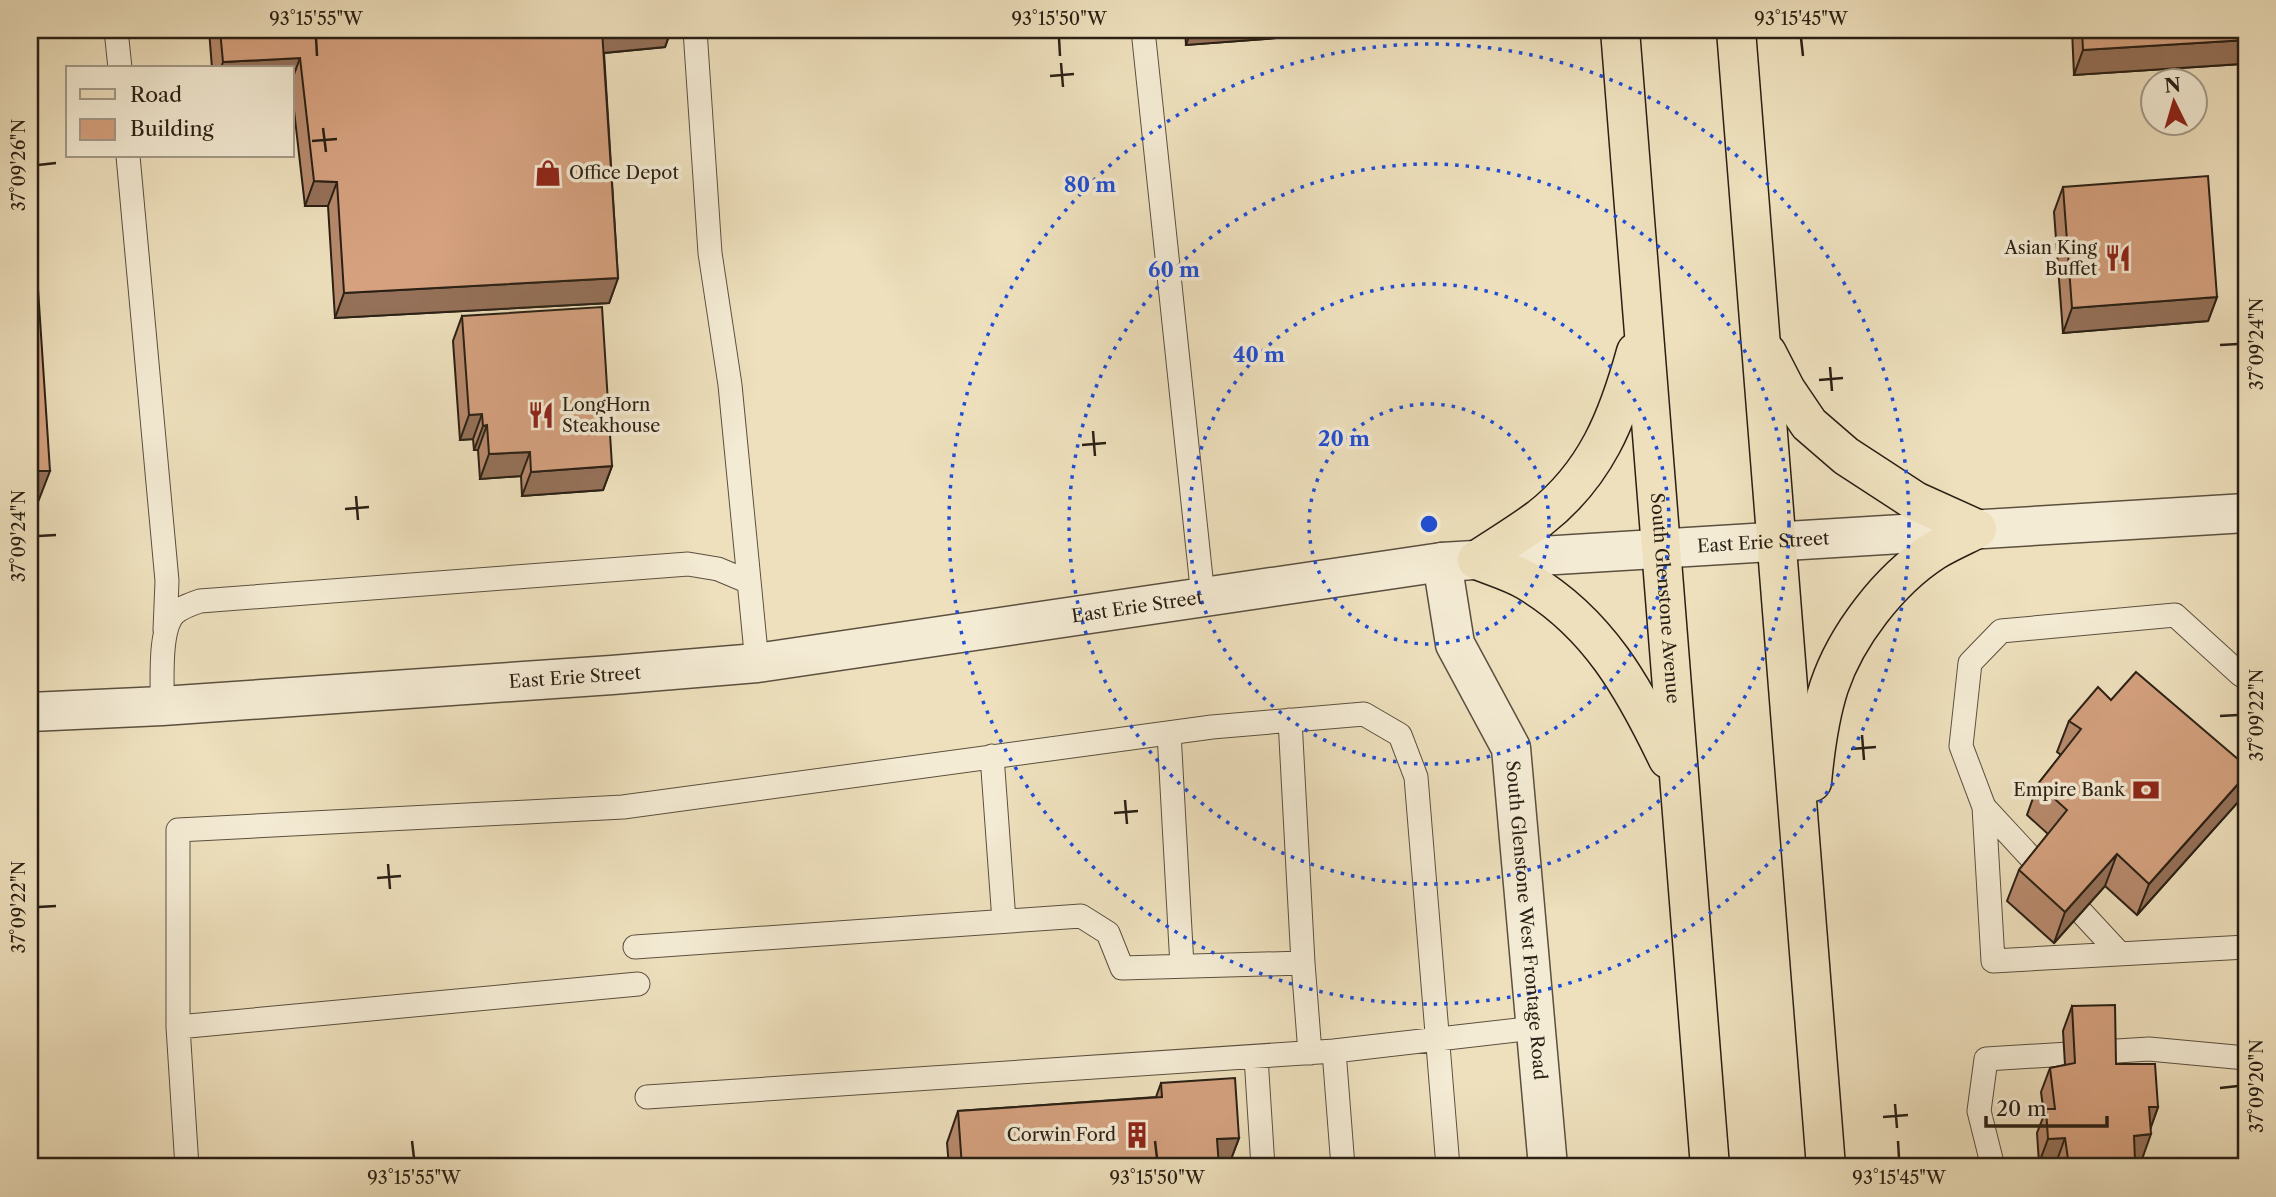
<svg xmlns="http://www.w3.org/2000/svg" width="2276" height="1197" font-family="'Libre Caslon Text',serif">
	<style>
		.lines { fill: none; stroke-linecap: round; stroke-linejoin: round }
		.lane-casing { stroke: #5b503f; stroke-width: 25 }
		.street-casing { stroke: #5b503f; stroke-width: 41 }
		.primary-casing { stroke: #2a2015; stroke-width: 41 }
		.lane { stroke: #f4ebd4; stroke-width: 23 }
		.street { stroke: #f4ebd4; stroke-width: 38 }
		.primary { stroke: #eee0bd; stroke-width: 38 }
		.wall { fill: #b78a6d; stroke: #2a2015; stroke-width: 2 }
		.shaded-wall { fill: #957159; stroke: #2a2015; stroke-width: 2 }
		.building { fill: #d5a17f; stroke: #2a2015; stroke-width: 2 }
		.ticks { fill: none; stroke: #2a2015; stroke-width: 2.5 }
		.ring { fill: none; stroke: #1d4ed8; stroke-width: 3.5; stroke-dasharray: 3.5 7 }
		.labels { text-anchor: middle; dominant-baseline: central; stroke-width: 7; stroke-linejoin: round; paint-order: stroke }
		.poi-label { font-size: 18px; fill: #2a2015; stroke: #f4ebd4; text-anchor: end }
		.street-label { font-size: 18px; fill: #2a2015; stroke: #f4ebd4 }
		.centre { fill: #1d4ed8; stroke: #f4ebd4; stroke-width: 3.5 }
		.ring-label { font-size: 21px; text-anchor: middle; font-weight: bold; fill: #1d4ed8; stroke: #f4ebd4; stroke-width: 7; stroke-linejoin: round; paint-order: stroke }
		.neatline { fill: none; stroke: #2a2015; stroke-width: 2.5 }
		.ticks-label { font-size: 18px; text-anchor: middle; fill: #2a2015 }
	</style>
	<rect width="100%" height="100%" fill="#eee0bd"/>
	<filter id="stains"><feTurbulence type="fractalNoise" baseFrequency=".00286" numOctaves="4"/><feColorMatrix values="0 0 0 0 .2 0 0 0 0 .09 0 0 0 0 .02 0 0 0 .5 -.17"/></filter>
	<radialGradient id="worn" r=".72"><stop offset=".6" stop-color="#630" stop-opacity="0"/><stop offset="1" stop-color="#630" stop-opacity=".3"/></radialGradient>
	<g class="lines">
		<defs>
			<path id="lane" d="M 116,30 L 120,68
				M 695,30 L 710,253 L 730,385 L 757,663
				M 1143,30 L 1203,597
				M 128,156 L 167,581 L 165,630
				M 2246,674 L 2241,675 L 2175,615 L 2001,631 L 1970,663 L 1961,746 L 1984,807 L 1993,961 L 2246,947
				M 162,706 C 163,683 158,629 175,613 C 182,607 191,604 200,601 L 688,564 L 718,569 L 749,582
				M 1290,720 L 1303,963
				M 1169,733 L 1182,966
				M 992,756 L 1004,921
				M 1984,807 L 2120,954
				M 635,947 L 1081,916 L 1108,933 L 1122,968 L 1303,963 L 1310,1053
				M 638,984 L 178,1027 L 178,830 L 623,807 L 1212,727 L 1364,714 L 1400,735 L 1416,777 L 1448,1167
				M 178,1027 L 187,1167
				M 1256,1057 L 1263,1167
				M 647,1097 L 1334,1051
				M 1343,1167 L 1334,1051 L 1535,1028
				M 1993,1167 L 1979,1111 L 1986,1059 L 2149,1049 L 2246,1058"/>
			<g id="street">
				<path id="s1" d="M 1442,562 L 1455,644 L 1511,748 L 1548,1167"/>
				<path id="s2" d="M 30,712 L 162,706 L 612,675 L 757,663 L 1442,562 L 2246,513"/>
			</g>
			<g id="primary">
				<path id="s3" d="M 1620,30 L 1710,1167"/>
				<path d="M 1736,30 L 1826,1167"/>
				<path d="M 1767,353 L 1786,390 L 1809,424 L 1846,456 L 1915,501 L 1977,529"/>
				<path d="M 1477,560 C 1494,567 1512,572 1527,581 C 1598,623 1634,688 1668,759"/>
				<path d="M 1477,560 C 1498,546 1520,533 1540,518 C 1596,474 1618,418 1636,352"/>
				<path d="M 1812,782 C 1815,750 1819,718 1829,687 C 1846,636 1889,580 1934,551 C 1947,543 1963,536 1977,529"/>
			</g>
		</defs>
		<!-- lane casing -->
		<use href="#lane" class="lane-casing"/>
		<!-- street casing -->
		<use href="#street" class="street-casing"/>
		<!-- primary casing -->
		<use href="#primary" class="primary-casing"/>
		<!-- lane -->
		<use href="#lane" class="lane"/>
		<!-- street -->
		<use href="#street" class="street"/>
		<!-- primary -->
		<use href="#primary" class="primary"/>
	</g>
	<!-- wall -->
	<path class="wall" d="M 209,30 L 671,30 L 665,47 L 604,53 L 618,278 L 609,303 L 335,318 L 328,206 L 305,206 L 292,93 L 292,68 L 212,68 Z
		M 1185,30 L 1383,30 L 1186,45 Z
		M 2072,30 L 2246,30 L 2241,64 L 2074,75 Z
		M 2063,187 L 2217,297 L 2208,321 L 2063,333 L 2054,212 Z
		M 462,316 L 612,466 L 603,490 L 522,496 L 521,476 L 480,479 L 478,450 L 474,450 L 473,439 L 460,440 L 453,341 Z
		M 2111,700 L 2239,801 L 2137,915 L 2105,886 L 2054,943 L 2007,901 L 2019,870 L 2048,834 L 2027,815 L 2038,784 L 2061,755 L 2057,752 L 2069,721 Z
		M 2072,1006 L 2116,1064 L 2158,1107 L 2151,1127 L 2142,1159 L 2135,1160 L 2133,1167 L 2057,1167 L 2056,1163 L 2039,1163 L 2037,1133 L 2044,1115 L 2041,1092 L 2050,1068 L 2065,1065 L 2063,1031 Z
		M 1161,1083 L 1239,1138 L 1228,1167 L 949,1167 L 947,1143 L 958,1111 L 1156,1097 Z"/>
	<!-- shaded-wall -->
	<path class="shaded-wall" d="M 602,30 L 671,30 L 665,47 L 593,54 Z
		M 1191,30 L 1383,30 L 1186,45 Z
		M 2246,40 L 2246,50 L 2241,64 L 2074,75 L 2083,50 Z
		M 300,58 L 292,80 L 292,68 L 221,68 L 223,62 Z
		M 314,181 L 337,182 L 328,206 L 305,206 Z
		M 618,278 L 609,303 L 335,318 L 344,293 Z
		M 2217,297 L 2208,321 L 2063,333 L 2072,308 Z
		M 482,414 L 473,439 L 460,440 L 469,415 Z
		M 487,425 L 478,450 L 474,450 L 483,426 Z
		M 530,452 L 521,476 L 480,479 L 489,454 Z
		M 612,466 L 603,490 L 522,496 L 531,472 Z
		M 30,471 L 50,471 L 38,502 L 30,502 Z
		M 2246,775 L 2246,782 L 2239,801 L 2137,915 L 2149,884 Z
		M 2117,854 L 2105,886 L 2054,943 L 2065,912 Z
		M 2149,1107 L 2158,1107 L 2149,1132 Z
		M 2151,1134 L 2142,1159 L 2128,1160 L 2135,1160 L 2133,1167 L 2065,1167 L 2068,1159 L 2134,1136 Z
		M 1239,1138 L 1228,1167 L 1207,1167 L 1217,1139 Z
		M 2065,1138 L 2056,1163 L 2039,1163 L 2048,1139 Z"/>
	<!-- building -->
	<path class="building" d="M 220,30 L 602,30 L 618,278 L 344,293 L 337,182 L 314,181 L 300,58 L 223,62 Z
		M 2082,30 L 2246,30 L 2246,40 L 2083,50 Z
		M 2208,176 L 2217,297 L 2072,308 L 2063,187 Z
		M 30,183 L 31,183 L 50,471 L 30,471 Z
		M 602,307 L 612,466 L 531,472 L 530,452 L 489,454 L 487,425 L 483,426 L 482,414 L 469,415 L 462,316 Z
		M 2136,672 L 2246,766 L 2246,775 L 2149,884 L 2117,854 L 2065,912 L 2019,870 L 2067,810 L 2038,784 L 2081,729 L 2069,721 L 2098,687 L 2111,700 Z
		M 2115,1005 L 2116,1064 L 2155,1064 L 2158,1107 L 2149,1107 L 2151,1134 L 2134,1136 L 2135,1160 L 2068,1159 L 2065,1138 L 2048,1139 L 2046,1109 L 2055,1109 L 2050,1068 L 2075,1063 L 2072,1006 Z
		M 1235,1078 L 1239,1138 L 1217,1139 L 1219,1167 L 962,1167 L 958,1111 L 1162,1097 L 1161,1083 Z"/>
	<!-- ticks -->
	<path class="ticks" d="M 316,38 L 317,56M 1059,38 L 1060,56M 1801,38 L 1803,56M 1061,63 L 1063,87M 1050,76 L 1074,74M 323,128 L 326,152M 312,141 L 337,139M 38,165 L 56,163M 2220,345 L 2238,344M 1830,367 L 1832,391M 1819,380 L 1843,378M 1093,431 L 1095,456M 1082,445 L 1106,443M 356,496 L 358,520M 345,509 L 369,507M 38,536 L 56,535M 2220,716 L 2238,715M 1862,735 L 1864,760M 1851,749 L 1876,747M 1125,800 L 1127,824M 1114,813 L 1138,811M 388,864 L 390,889M 377,878 L 401,876M 38,907 L 56,906M 2220,1088 L 2238,1086M 1895,1104 L 1897,1128M 1883,1117 L 1908,1115M 412,1141 L 414,1158M 1155,1141 L 1157,1158M 1898,1141 L 1899,1158"/>
	<!-- distance rings -->
	<g class="ring">
		<circle cx="1429" cy="524" r="120"/>
		<circle cx="1429" cy="524" r="240"/>
		<circle cx="1429" cy="524" r="360"/>
		<circle cx="1429" cy="524" r="480"/>
	</g>
	<!-- icons -->
	<defs>
		<symbol id="shop-bare" viewBox="-9 -9 18 18"><path d="M-5-2.5h2.3a2.7 3.5 0 0 1 5.4 0H5L5.5 6h-11ZM-1.5-2.5h3a1.5 2.3 0 0 0-3 0Z" fill="#8f2418" stroke="#f4ebd4" stroke-width="2.5" paint-order="stroke"/></symbol>
		<symbol id="restaurant-bare" viewBox="-9 -9 18 18"><path d="M-5-6h1v4h1v-4h1v4h1v-4h1v5L-1.5 .5V6h-2V.5L-5-1ZM5-6V6H3V1.5H1.5Q1.5-4 5-6Z" fill="#8f2418" stroke="#f4ebd4" stroke-width="2.5" paint-order="stroke"/></symbol>
		<symbol id="bank-bare" viewBox="-9 -9 18 18"><path d="M-6-4H6V4H-6ZM0-2.3a2.3 2.3 0 1 0 0 4.6a2.3 2.3 0 1 0 0-4.6Z" fill="#8f2418" stroke="#f4ebd4" stroke-width="2.5" paint-order="stroke"/></symbol>
		<symbol id="building-bare" viewBox="-9 -9 18 18"><path d="M-4-6H4V6H1V3H-1V6H-4ZM-2.5-4.3h1.7v1.8h-1.7ZM.8-4.3h1.7v1.8H.8ZM-2.5-1h1.7V.8h-1.7ZM.8-1h1.7V.8H.8Z" fill="#8f2418" stroke="#f4ebd4" stroke-width="2.5" paint-order="stroke"/></symbol>
	</defs>
	<g fill-rule="evenodd">
		<use href="#shop-bare" x="529" y="154" width="38" height="38"/>
		<use href="#restaurant-bare" x="2099" y="239" width="38" height="38"/>
		<use href="#restaurant-bare" x="522" y="396" width="38" height="38"/>
		<use href="#bank-bare" x="2127" y="771" width="38" height="38"/>
		<use href="#building-bare" x="1118" y="1116" width="38" height="38"/>
	</g>
	<g class="labels">
		<!-- poi labels -->
		<g class="poi-label">
			<text x="569" y="173" text-anchor="start">Office Depot</text>
			<text x="2097" y="248">Asian King<tspan x="2097" dy="21">Buffet</tspan></text>
			<text x="562" y="405" text-anchor="start">LongHorn<tspan x="562" dy="21">Steakhouse</tspan></text>
			<text x="2125" y="790">Empire Bank</text>
			<text x="1116" y="1135">Corwin Ford</text>
		</g>
		<!-- street labels -->
		<g class="street-label">
			<text stroke="none"><textPath href="#s2" startOffset="1743">East Erie Street</textPath></text>
			<text stroke="none"><textPath href="#s3" startOffset="570">South Glenstone Avenue</textPath></text>
			<text stroke="none"><textPath href="#s2" startOffset="1113">East Erie Street</textPath></text>
			<text stroke="none"><textPath href="#s2" startOffset="546">East Erie Street</textPath></text>
			<text stroke="none"><textPath href="#s1" startOffset="374">South Glenstone West Frontage Road</textPath></text>
		</g>
	</g>
	<circle cx="1429" cy="524" r="10" class="centre"/>
	<g class="ring-label">
		<text x="1090" y="192">80 m</text>
		<text x="1174" y="277">60 m</text>
		<text x="1259" y="362">40 m</text>
		<text x="1344" y="446">20 m</text>
	</g>
	<!-- margin -->
	<rect width="2276" height="1197" fill="none" stroke="#eee0bd" stroke-width="77"/>
	<!-- legend -->
	<rect x="66" y="66" width="228" height="91" fill="#f4ebd4" stroke="#a39a88" stroke-width="2"/>
	<rect x="80" y="89" width="35" height="10" fill="#eee0bd" stroke="#a39a88" stroke-width="2"/>
	<text x="130" y="102" font-size="21" fill="#2a2015">Road</text>
	<rect x="80" y="119" width="35" height="21" fill="#d5a17f" stroke="#a39a88" stroke-width="2"/>
	<text x="130" y="136" font-size="21" fill="#2a2015">Building</text>
	<!-- north arrow -->
	<g transform="translate(2174 102) rotate(355)"><circle r="33" fill="#f4ebd4" stroke="#a39a88" stroke-width="2"/>
	<path d="M0-5L12 26L0 18L-12 26Z" fill="#8f2418"/>
	<text y="-10" font-size="19" font-weight="bold" text-anchor="middle" fill="#2a2015">N</text>
	</g>
	<!-- scale -->
	<path d="M1986 1116v10h121v-10" fill="none" stroke="#2a2015" stroke-width="3.5"/>
	<text x="1996" y="1116" font-size="21" fill="#2a2015" stroke="#f4ebd4" stroke-width="5" paint-order="stroke">20 m</text>
	<rect x="38" y="38" width="2200" height="1120" class="neatline"/>
	<g class="ticks-label">
		<text x="316" y="25">93°15'55"W</text>
		<text x="1059" y="25">93°15'50"W</text>
		<text x="1801" y="25">93°15'45"W</text>
		<text transform="translate(19 165) rotate(-90)" y="6">37°09'26"N</text>
		<text transform="translate(2257 344) rotate(-90)" y="6">37°09'24"N</text>
		<text transform="translate(19 536) rotate(-90)" y="6">37°09'24"N</text>
		<text transform="translate(2257 715) rotate(-90)" y="6">37°09'22"N</text>
		<text transform="translate(19 907) rotate(-90)" y="6">37°09'22"N</text>
		<text transform="translate(2257 1086) rotate(-90)" y="6">37°09'20"N</text>
		<text x="414" y="1184">93°15'55"W</text>
		<text x="1157" y="1184">93°15'50"W</text>
		<text x="1899" y="1184">93°15'45"W</text>
	</g>
	<rect width="100%" height="100%" filter="url(#stains)"/>
	<rect width="100%" height="100%" fill="url(#worn)"/>
</svg>
